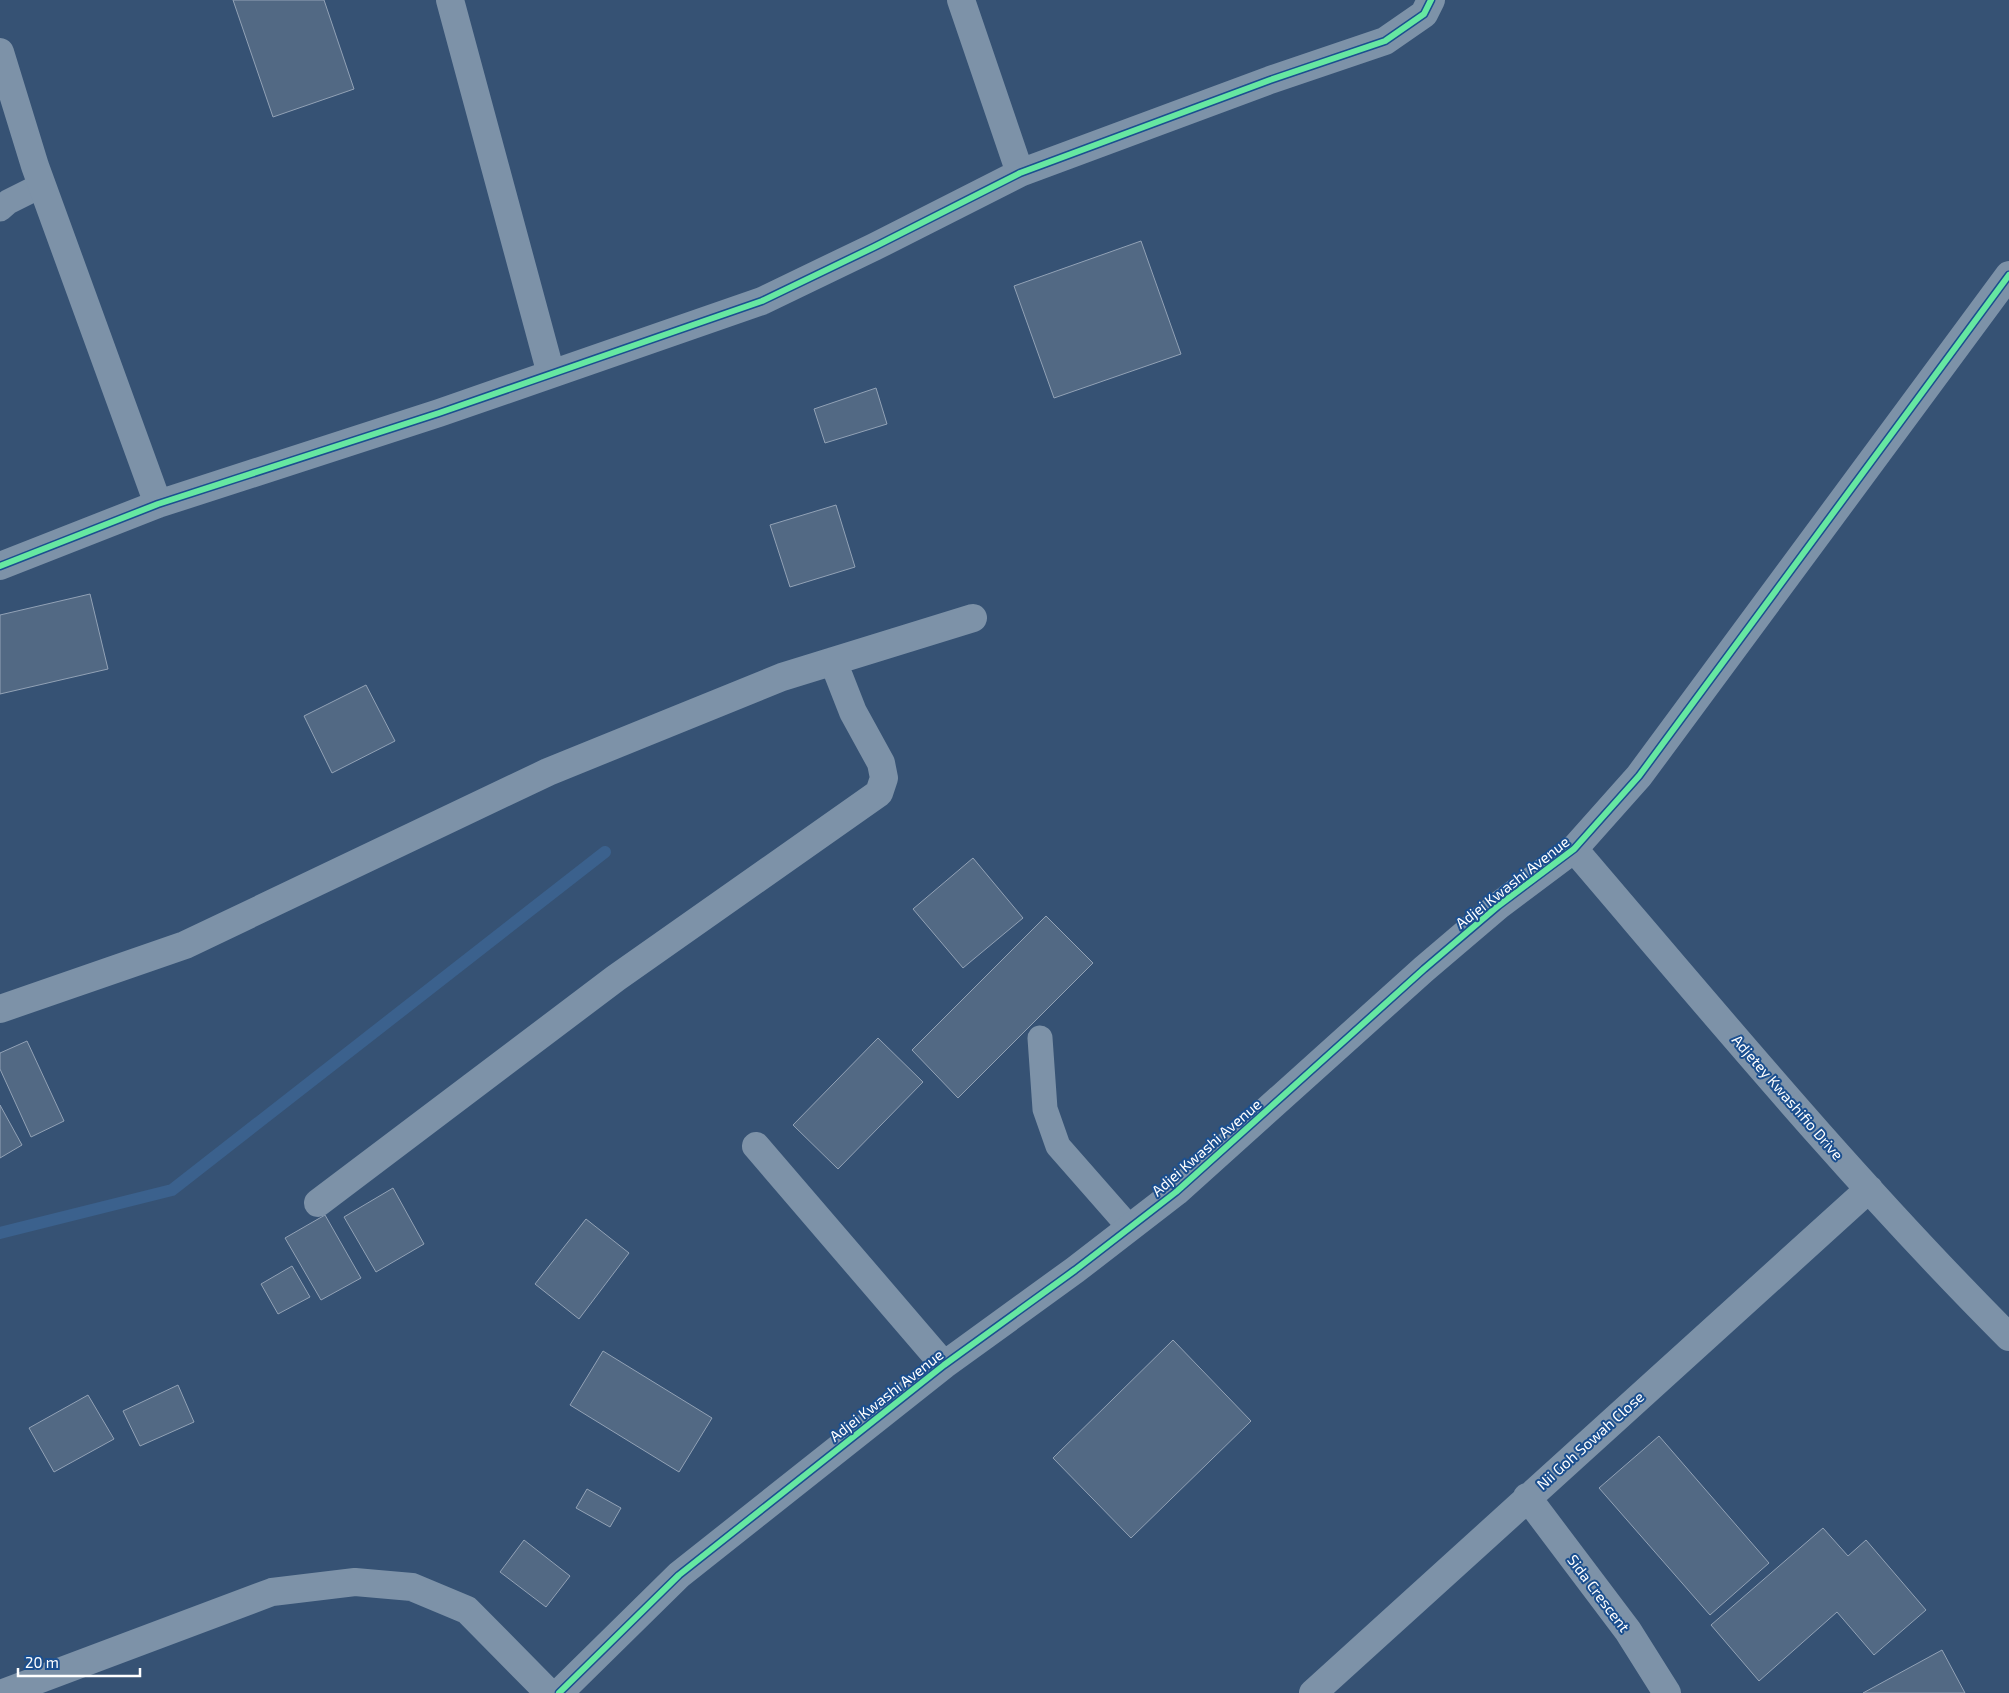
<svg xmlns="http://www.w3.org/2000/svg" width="2009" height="1693" font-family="'Exo 2',sans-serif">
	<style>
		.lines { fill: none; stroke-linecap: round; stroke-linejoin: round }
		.stream { stroke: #3b618d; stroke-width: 12 }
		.building { fill: #526984; stroke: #92a2b6 }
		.lane { stroke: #7d92a8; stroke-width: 25 }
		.street { stroke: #7d92a8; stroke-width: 28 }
		.cycleway-casing { stroke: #1b4f8f; stroke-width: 9 }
		.cycleway { stroke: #66e7a1; stroke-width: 6 }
		.labels { text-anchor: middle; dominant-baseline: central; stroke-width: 4; stroke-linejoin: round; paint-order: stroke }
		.street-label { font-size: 15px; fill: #fff; stroke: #1b4f8f }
	</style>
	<rect width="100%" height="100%" fill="#365274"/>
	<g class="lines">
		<!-- stream -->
		<path class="stream" d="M 0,1233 L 172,1190 L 605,852"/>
	</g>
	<!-- building -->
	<path class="building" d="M 233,0 L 324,0 L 354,89 L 273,117 Z
		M 1141,241 L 1181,354 L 1054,398 L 1014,286 Z
		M 876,388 L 887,424 L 825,443 L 814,409 Z
		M 836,505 L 855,567 L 790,587 L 770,525 Z
		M 90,594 L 108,669 L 0,694 L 0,615 Z
		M 366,685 L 395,741 L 332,773 L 304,716 Z
		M 973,858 L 1023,918 L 963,968 L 913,909 Z
		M 1046,916 L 1093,963 L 958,1098 L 912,1050 Z
		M 878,1038 L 923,1082 L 838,1169 L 793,1125 Z
		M 27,1041 L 64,1121 L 31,1137 L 0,1069 L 0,1053 Z
		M 0,1105 L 22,1145 L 0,1158 Z
		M 393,1188 L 424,1244 L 376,1272 L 344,1217 Z
		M 325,1215 L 361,1278 L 321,1300 L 285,1238 Z
		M 586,1219 L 629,1253 L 579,1319 L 535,1284 Z
		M 292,1266 L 310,1297 L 278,1314 L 261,1284 Z
		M 1173,1340 L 1251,1421 L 1131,1538 L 1053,1458 Z
		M 603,1351 L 712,1418 L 679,1472 L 570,1405 Z
		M 178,1385 L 194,1422 L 140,1446 L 123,1411 Z
		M 88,1395 L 114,1439 L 54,1472 L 29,1428 Z
		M 1659,1436 L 1769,1563 L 1710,1615 L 1599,1488 Z
		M 587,1489 L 621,1508 L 610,1527 L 576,1508 Z
		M 1823,1528 L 1848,1556 L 1866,1540 L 1926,1610 L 1874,1655 L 1837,1612 L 1759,1681 L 1711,1625 Z
		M 524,1540 L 570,1576 L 546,1607 L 500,1572 Z
		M 1942,1650 L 1965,1693 L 1863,1693 Z"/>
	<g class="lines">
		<!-- lane -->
		<path class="lane" d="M 0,209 L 8,202 L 42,185
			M 1040,1038 L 1045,1109 L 1058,1146 L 1130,1228"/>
		<!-- street -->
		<path class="street" d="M 450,0 L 551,374
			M 961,0 L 1020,173
			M 0,52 L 35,166 L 158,504
			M 0,566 L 158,504 L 439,413 L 762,301 L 874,247 L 1020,173 L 1270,80 L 1385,41 L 1424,14 L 1431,0
			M 1574,849 C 1716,1015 1855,1183 2009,1337
			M 0,1009 L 185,945 L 548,772 L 782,677 L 973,618
			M 756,1146 L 944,1365
			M 318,1203 L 616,978 L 879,793 L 884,778 L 881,763 L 853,712 L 833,661
			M 1527,1497 L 1628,1631 L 1667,1693
			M 3,1693 L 272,1592 L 355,1582 L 412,1587 L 467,1610 L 549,1693
			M 559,1693 L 679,1575 L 944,1365 L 1075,1270 L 1176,1192 L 1424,969 L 1498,906 L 1574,849 L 1639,776 L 2009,275
			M 1313,1693 L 1869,1189"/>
		<defs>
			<path id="cycleway" d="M 0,566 L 158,504 L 439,413 L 762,301 L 874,247 L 1020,173 L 1270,80 L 1385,41 L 1424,14 L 1431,0
				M 559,1693 L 679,1575 L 944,1365 L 1075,1270 L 1176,1192 L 1424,969 L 1498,906 L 1574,849 L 1639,776 L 2009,275"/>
		</defs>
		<!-- cycleway casing -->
		<use href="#cycleway" class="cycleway-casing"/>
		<!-- cycleway -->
		<use href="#cycleway" class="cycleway"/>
	</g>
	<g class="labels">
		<!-- street labels -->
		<g class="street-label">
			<text transform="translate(1512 882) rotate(-38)">Adjei Kwashi Avenue</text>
			<text transform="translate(1788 1097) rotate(49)">Adjetey Kwashifio Drive</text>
			<text transform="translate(1206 1147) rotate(-41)">Adjei Kwashi Avenue</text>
			<text transform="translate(886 1395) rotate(-38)">Adjei Kwashi Avenue</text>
			<text transform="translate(1590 1440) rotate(-42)">Nii Goh Sowah Close</text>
			<text transform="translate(1599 1593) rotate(53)">Sida Crescent</text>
		</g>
	</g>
	<!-- scale -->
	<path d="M18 1668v8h122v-8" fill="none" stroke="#ffffff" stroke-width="2.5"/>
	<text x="25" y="1668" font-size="15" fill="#ffffff" stroke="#1b4f8f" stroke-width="4" paint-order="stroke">20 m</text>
</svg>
